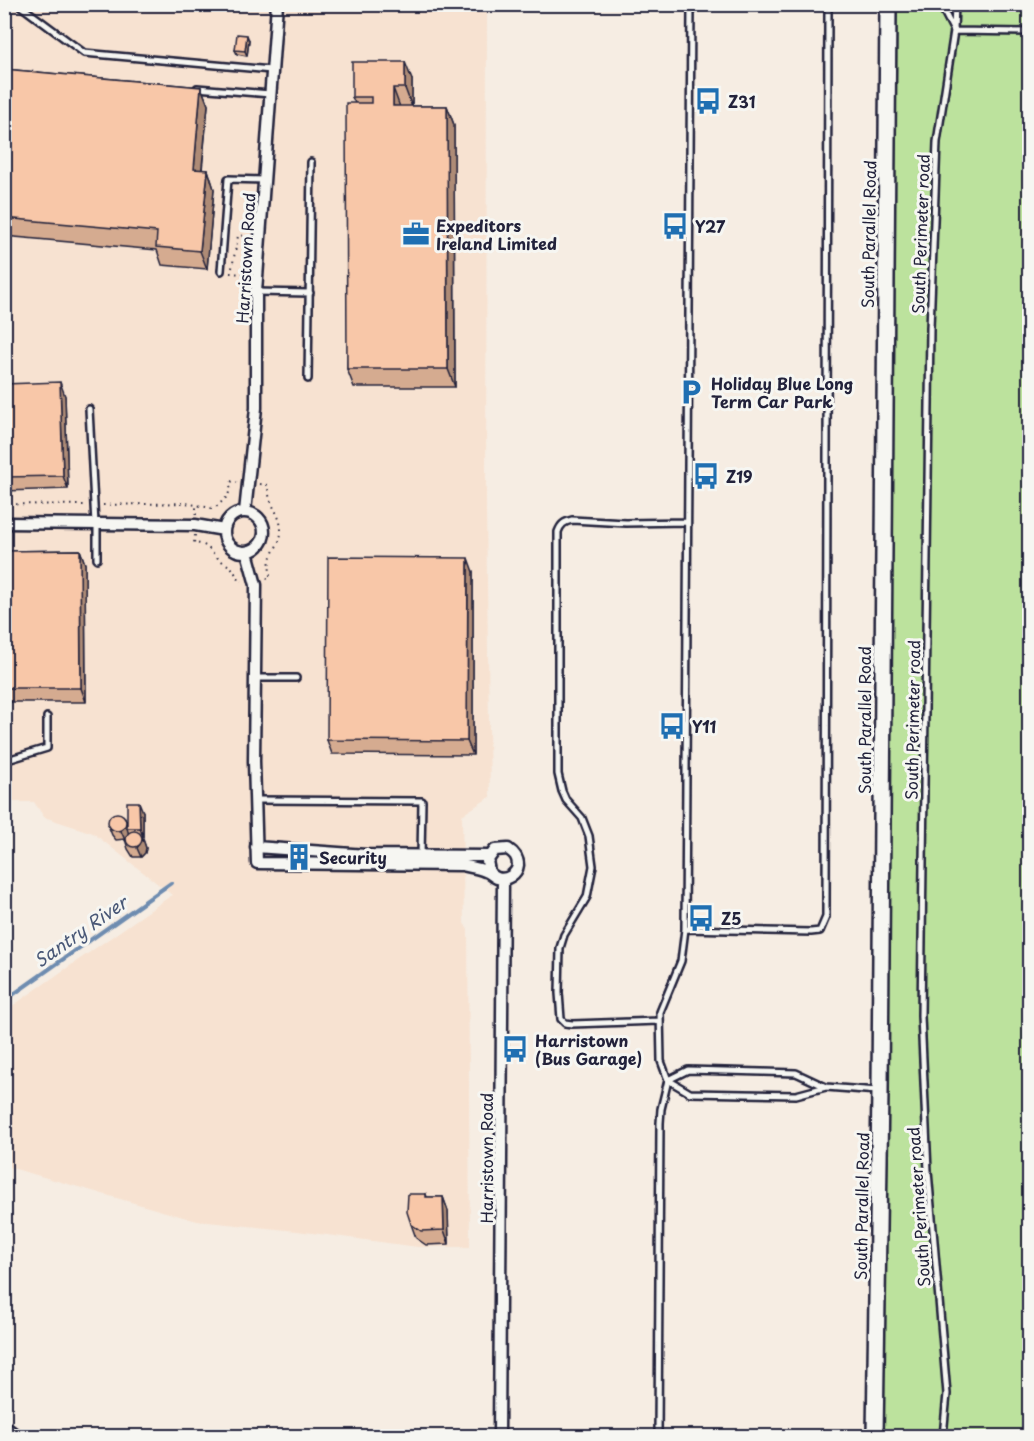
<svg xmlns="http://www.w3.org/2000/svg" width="1034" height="1441" font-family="'Playpen Sans',sans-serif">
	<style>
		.built { fill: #f7e2d1 }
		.green { fill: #bce29d; stroke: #6f826c; stroke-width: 1.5 }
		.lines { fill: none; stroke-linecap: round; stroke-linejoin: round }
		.stream { stroke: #6e8cb0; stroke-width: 4 }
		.service-casing { stroke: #22223b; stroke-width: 10 }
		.minor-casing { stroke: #22223b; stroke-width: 15 }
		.secondary-casing { stroke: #22223b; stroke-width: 20 }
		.path { stroke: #22223b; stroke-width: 2; stroke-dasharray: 1.5 4.5; stroke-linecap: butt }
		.service { stroke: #f6f6f2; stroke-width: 5 }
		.minor { stroke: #f6f6f2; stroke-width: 10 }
		.secondary { stroke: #f6f6f2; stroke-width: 15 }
		.wall { fill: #d5ab90; stroke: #22223b; stroke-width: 1.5 }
		.shaded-wall { fill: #ae8b76; stroke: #22223b; stroke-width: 1.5 }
		.building { fill: #f8c7a8; stroke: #22223b; stroke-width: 1.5 }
		.labels { text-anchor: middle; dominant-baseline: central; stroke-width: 6; stroke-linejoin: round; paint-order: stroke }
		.poi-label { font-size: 16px; font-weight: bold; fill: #22223b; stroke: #f6f6f2; text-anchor: start }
		.street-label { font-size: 16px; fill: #22223b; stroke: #f6f6f2 }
		.water-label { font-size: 18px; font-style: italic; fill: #485776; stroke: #f6f6f2 }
	</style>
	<rect width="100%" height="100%" fill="#f6ede3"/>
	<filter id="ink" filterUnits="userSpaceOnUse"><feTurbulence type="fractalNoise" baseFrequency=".0167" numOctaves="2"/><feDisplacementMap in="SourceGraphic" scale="12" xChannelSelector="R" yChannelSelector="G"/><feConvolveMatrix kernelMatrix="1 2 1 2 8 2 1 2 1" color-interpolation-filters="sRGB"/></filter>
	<g filter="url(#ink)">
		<!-- built -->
		<path class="built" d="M 5,5 L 487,5 L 486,508 L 490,797 L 462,815 L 464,923 L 468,930 L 470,1247 L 418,1247 L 297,1231 L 197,1221 L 5,1166 L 5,1011 L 172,895 L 93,833 L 44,817 L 34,802 L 5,802 Z"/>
		<!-- green -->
		<path class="green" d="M 897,5 L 1029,5 L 1029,1436 L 883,1436 Z"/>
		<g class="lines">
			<!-- stream -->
			<path class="stream" d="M 4,1001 L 171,883"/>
			<defs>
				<path id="service" d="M 18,4 L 84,53 L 271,70
					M 940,4 L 954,31 L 1030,32
					M 197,88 L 270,94
					M 221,271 L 228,179 L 264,180
					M 256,292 L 310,293
					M 308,379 L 311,162
					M 89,409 L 95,524
					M 97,559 L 97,524
					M 255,678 L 296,678
					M 4,761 L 47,748 L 47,717
					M 255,800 L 422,801 L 421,856
					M 685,929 L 811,932 L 820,931 L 826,917 L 828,4
					M 659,1021 L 572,1024 L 565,1023 L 561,1019 L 559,993 L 560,948 L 564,935 L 587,897 L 593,866 L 589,836 L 582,818 L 566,800 L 562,791 L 558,774 L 558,532 C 561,524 564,522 572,520 L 626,523 L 687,522
					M 668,1080 L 690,1093 L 796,1095 L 826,1087 L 878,1091
					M 668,1080 L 688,1070 L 796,1073 L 826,1087
					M 4,1423 L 21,1436
					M 658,1436 L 660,1123 L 661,1109 L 668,1080 L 661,1061 L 660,1012 L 681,961 L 685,929 L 691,4
					M 943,1436 L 947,1394 L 928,1171 L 921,1016 L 930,328 L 937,142 L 954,31 L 955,4"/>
				<path id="minor" d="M 245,512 L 256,408 L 256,292 L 277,4
					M224 532a20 20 0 1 1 40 0a20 20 0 1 1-40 0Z
					M 4,523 L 195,525 L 224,530
					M 247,552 L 256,585 L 254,761 L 257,863 L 462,865 C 470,867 478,868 485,871 C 490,872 492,876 497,878 C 507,881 517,874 518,865 C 518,857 514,853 508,849 L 495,850 L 487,861 L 489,871
					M 256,847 L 366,855 L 488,856
					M 499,1436 L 503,879"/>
				<path id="secondary" d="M 875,1436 L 880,1091 L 888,4"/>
			</defs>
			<!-- service casing -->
			<use href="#service" class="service-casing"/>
			<!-- minor casing -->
			<use href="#minor" class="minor-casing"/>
			<!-- secondary casing -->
			<use href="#secondary" class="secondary-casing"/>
			<!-- path -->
			<path class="path" d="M 232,268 L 238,236 L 247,235
				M 230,273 L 245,274
				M 260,484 L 268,485 C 268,507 281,512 281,531 C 281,543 274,548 270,559 C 269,564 270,572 270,578 L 265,579
				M 4,504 L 86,505
				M 103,505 L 186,503 L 211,508 L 216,507 L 228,496 L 232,481 L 237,482
				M 196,515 L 196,504
				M 195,535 L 194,543 C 208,544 209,550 218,558 C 230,569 231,562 238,580 L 242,581"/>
			<!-- service -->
			<use href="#service" class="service"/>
			<!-- minor -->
			<use href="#minor" class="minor"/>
			<!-- secondary -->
			<use href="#secondary" class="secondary"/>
		</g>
		<!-- wall -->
		<path class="wall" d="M 249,40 L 247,56 L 237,54 L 235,50 Z
			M 4,69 L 201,87 L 208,105 L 202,170 L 208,170 L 214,189 L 207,269 L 162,265 L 157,250 L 4,236 Z
			M 412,80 L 412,106 L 447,106 L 454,125 L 455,387 L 354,387 L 347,369 L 355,103 L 352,97 Z
			M 4,384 L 65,396 L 68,489 L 4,491 Z
			M 80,550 L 85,564 L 86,702 L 4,702 L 4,551 Z
			M 473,572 L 473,755 L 332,754 L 327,740 Z
			M 143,812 L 143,837 L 142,837 L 146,848 L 145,853 L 141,857 L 133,857 L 128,849 L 125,839 L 116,840 L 112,835 L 108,825 L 127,825 Z
			M 302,849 L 304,854 L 304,860 L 295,860 L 293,855 Z
			M 426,1194 L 427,1197 L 443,1197 L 448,1211 L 449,1244 L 426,1245 L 416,1238 L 411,1224 Z"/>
		<!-- shaded-wall -->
		<path class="shaded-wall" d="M 247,35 L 249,40 L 247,56 L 245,51 Z
			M 405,62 L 412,80 L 412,107 L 405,88 Z
			M 201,87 L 208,105 L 200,187 L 194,169 Z
			M 393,88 L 400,107 L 393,106 Z
			M 447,106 L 454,125 L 455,387 L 448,369 Z
			M 208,170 L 214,189 L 207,269 L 200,251 Z
			M 60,382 L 65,396 L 68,489 L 63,476 Z
			M 80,550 L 85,564 L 86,702 L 81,688 Z
			M 468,558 L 473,572 L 473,755 L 467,741 Z
			M 139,802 L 143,812 L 143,837 L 140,828 Z
			M 125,818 L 128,827 L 127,828 L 129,835 L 125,840 L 121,831 Z
			M 143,839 L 146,848 L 145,853 L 141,857 L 137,848 Z
			M 443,1197 L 448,1211 L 449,1244 L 444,1230 Z"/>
		<!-- building -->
		<path class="building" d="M 237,34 L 247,35 L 245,51 L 235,50 Z
			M 352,62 L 405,62 L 405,88 L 393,88 L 393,106 L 447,106 L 448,369 L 347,369 L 346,103 L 371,103 L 371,97 L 352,97 Z
			M 4,69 L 201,87 L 194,169 L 208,170 L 200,251 L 156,247 L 157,232 L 4,218 Z
			M 60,382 L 63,476 L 4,477 L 4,384 Z
			M 80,550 L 81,688 L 4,688 L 4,551 Z
			M 328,557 L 468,558 L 467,741 L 327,740 Z
			M 127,802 L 139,802 L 140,828 L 127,828 Z
			M108 822a9 9 0 1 1 18 0a9 9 0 1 1-18 0Z
			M126 839a8 8 0 1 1 16 0a8 8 0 1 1-16 0Z
			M 293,849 L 302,849 L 302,855 L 293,855 Z
			M 408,1194 L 426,1194 L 426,1197 L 443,1197 L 444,1230 L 421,1231 L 411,1224 L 407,1212 Z"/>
	</g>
	<!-- icons -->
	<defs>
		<symbol id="bus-bare" viewBox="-9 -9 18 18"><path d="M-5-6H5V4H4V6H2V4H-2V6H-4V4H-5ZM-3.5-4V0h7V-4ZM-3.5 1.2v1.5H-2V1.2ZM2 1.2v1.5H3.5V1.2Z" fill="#1f6fb2" stroke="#f6f6f2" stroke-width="2.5" paint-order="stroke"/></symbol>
		<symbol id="office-bare" viewBox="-9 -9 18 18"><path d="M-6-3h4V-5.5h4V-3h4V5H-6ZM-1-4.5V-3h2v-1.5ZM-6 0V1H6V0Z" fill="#1f6fb2" stroke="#f6f6f2" stroke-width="2.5" paint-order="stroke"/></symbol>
		<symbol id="parking-bare" viewBox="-9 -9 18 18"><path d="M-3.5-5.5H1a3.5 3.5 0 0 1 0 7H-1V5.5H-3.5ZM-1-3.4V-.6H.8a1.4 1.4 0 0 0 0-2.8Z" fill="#1f6fb2" stroke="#f6f6f2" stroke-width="2.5" paint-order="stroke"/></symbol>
		<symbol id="building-bare" viewBox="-9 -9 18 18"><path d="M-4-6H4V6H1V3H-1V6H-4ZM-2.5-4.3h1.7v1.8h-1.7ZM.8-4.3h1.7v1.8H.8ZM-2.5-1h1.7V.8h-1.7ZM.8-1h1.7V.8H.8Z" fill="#1f6fb2" stroke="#f6f6f2" stroke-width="2.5" paint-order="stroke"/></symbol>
	</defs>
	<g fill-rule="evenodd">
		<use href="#bus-bare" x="689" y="82" width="38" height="38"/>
		<use href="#bus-bare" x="656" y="207" width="38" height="38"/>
		<use href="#office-bare" x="397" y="215" width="38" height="38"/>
		<use href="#parking-bare" x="672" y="373" width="38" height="38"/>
		<use href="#bus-bare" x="687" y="457" width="38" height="38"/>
		<use href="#bus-bare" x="653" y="707" width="38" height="38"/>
		<use href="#building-bare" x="280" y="838" width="38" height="38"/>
		<use href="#bus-bare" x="682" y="899" width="38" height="38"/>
		<use href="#bus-bare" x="496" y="1030" width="38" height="38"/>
	</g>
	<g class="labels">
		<!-- poi labels -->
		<g class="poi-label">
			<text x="728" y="101">Z31</text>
			<text x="436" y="225">Expeditors<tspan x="436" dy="18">Ireland Limited</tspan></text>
			<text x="695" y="226">Y27</text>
			<text x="711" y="383">Holiday Blue Long<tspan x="711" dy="18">Term Car Park</tspan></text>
			<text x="726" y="476">Z19</text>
			<text x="692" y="726">Y11</text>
			<text x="319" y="857">Security</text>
			<text x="721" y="918">Z5</text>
			<text x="535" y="1040">Harristown<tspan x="535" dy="18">(Bus Garage)</tspan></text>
		</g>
		<!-- street labels -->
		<g class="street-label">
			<text transform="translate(868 234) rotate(-89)">South Parallel Road</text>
			<text transform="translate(920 234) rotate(-88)">South Perimeter road</text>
			<text transform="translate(245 258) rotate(-87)">Harristown Road</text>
			<text transform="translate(864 720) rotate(-90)">South Parallel Road</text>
			<text transform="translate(912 720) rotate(-89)">South Perimeter road</text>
			<text transform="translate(486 1158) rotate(-90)">Harristown Road</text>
			<text transform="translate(861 1206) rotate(-89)">South Parallel Road</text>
			<text transform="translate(918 1207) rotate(-94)">South Perimeter road</text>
		</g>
		<!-- water labels -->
		<g class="water-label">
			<text transform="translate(80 931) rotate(-35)">Santry River</text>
		</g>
	</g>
	<!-- margin -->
	<rect width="1034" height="1441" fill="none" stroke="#f6f6f2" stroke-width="24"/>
	<rect x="12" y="12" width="1010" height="1417" fill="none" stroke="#22223b" stroke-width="2" filter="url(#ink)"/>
</svg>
